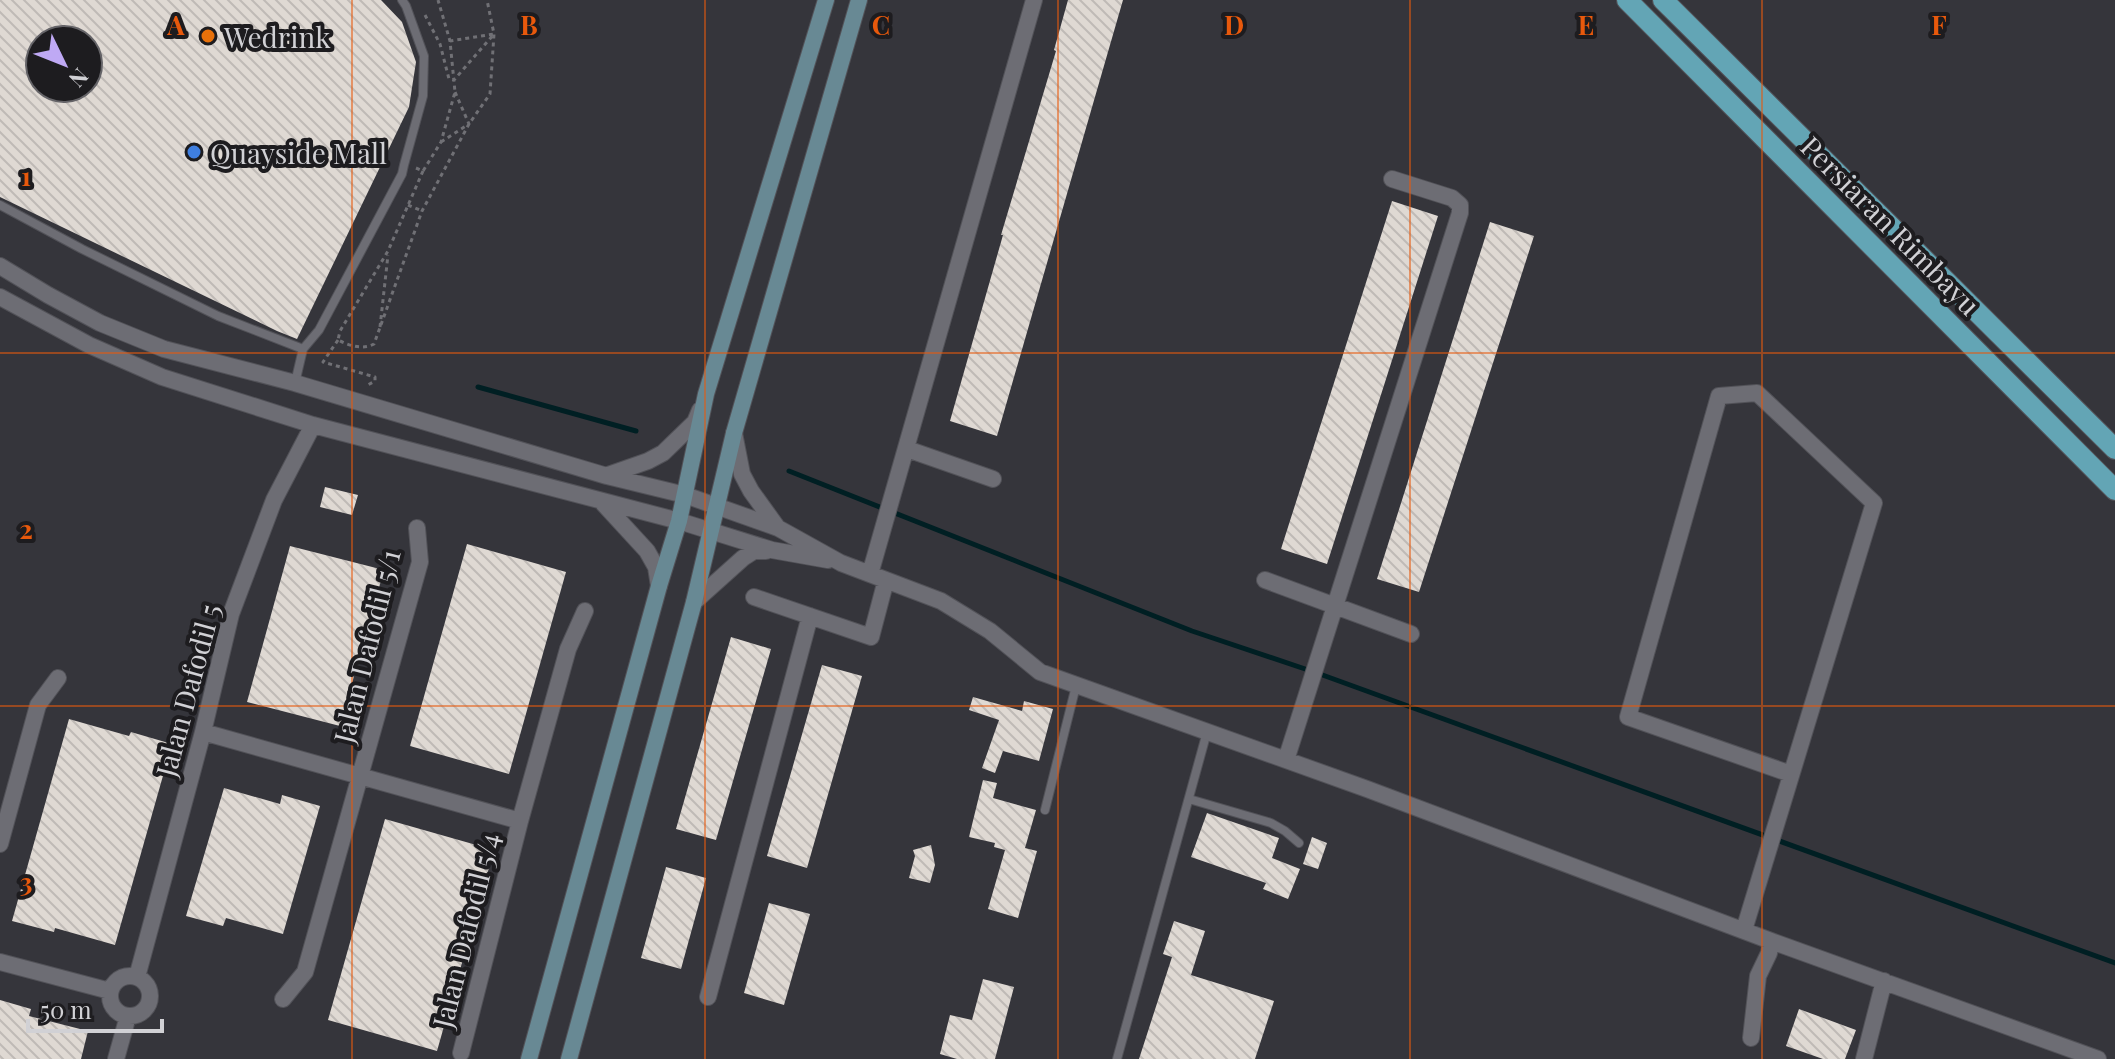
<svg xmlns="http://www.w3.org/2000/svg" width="2115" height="1059" font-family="'Playfair Display',serif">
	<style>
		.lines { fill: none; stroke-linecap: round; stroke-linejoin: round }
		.stream { stroke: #001f23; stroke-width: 5 }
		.building { fill: url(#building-back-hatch); fill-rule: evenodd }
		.lane-casing { stroke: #525258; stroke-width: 10 }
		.street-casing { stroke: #525258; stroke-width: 18 }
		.secondary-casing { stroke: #525258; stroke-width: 18 }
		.primary-casing { stroke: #525258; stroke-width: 22 }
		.path { stroke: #707075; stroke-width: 3; stroke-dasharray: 4 4; stroke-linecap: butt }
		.lane { stroke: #6d6d74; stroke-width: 8 }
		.street { stroke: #6d6d74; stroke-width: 16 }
		.secondary { stroke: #688994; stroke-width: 16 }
		.primary { stroke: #63a5b5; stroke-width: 20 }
		.grid { fill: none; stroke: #e8590c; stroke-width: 2; stroke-opacity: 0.55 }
		.food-dot { fill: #e8710a; stroke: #1d1c1f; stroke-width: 3 }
		.shop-dot { fill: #3f7fe0; stroke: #1d1c1f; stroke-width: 3 }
		.labels { text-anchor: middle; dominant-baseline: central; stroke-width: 8; stroke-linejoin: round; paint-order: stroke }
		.poi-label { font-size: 28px; fill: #d1d1d5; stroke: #1d1c1f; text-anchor: start }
		.street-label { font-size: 28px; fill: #d1d1d5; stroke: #1d1c1f }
		.grid-label { font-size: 26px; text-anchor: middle; font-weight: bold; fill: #e8590c; stroke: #1d1c1f; stroke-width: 8; stroke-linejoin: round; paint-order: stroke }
	</style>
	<defs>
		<pattern id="building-back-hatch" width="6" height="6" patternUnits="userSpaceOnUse" patternTransform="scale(2)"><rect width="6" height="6" fill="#dfd9d3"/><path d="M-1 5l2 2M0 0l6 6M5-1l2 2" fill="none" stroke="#bfbab6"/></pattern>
	</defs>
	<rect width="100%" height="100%" fill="#35353b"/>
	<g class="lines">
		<!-- stream -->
		<path class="stream" d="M 478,387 L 636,431
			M 789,471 L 1192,631 L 1317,673 L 2115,963"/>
	</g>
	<!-- building -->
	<path class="building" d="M 0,0 L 381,0 L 402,22 L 416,62 L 409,107 L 297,339 L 277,331 L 0,197 ZM 40,40 L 88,40 L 88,88 L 40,88 Z
		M 1068,0 L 1123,0 L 997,436 L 950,421 L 1003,235 L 1001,235 L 1056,51 L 1054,50 Z
		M 1392,201 L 1438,216 L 1327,564 L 1281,549 Z
		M 1490,222 L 1534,236 L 1419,592 L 1377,579 Z
		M 325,487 L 358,495 L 352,515 L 320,507 Z
		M 467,544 L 566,572 L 509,774 L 410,746 Z
		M 290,546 L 384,570 L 340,726 L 247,702 Z
		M 731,637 L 771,649 L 716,840 L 676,829 Z
		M 822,665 L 862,676 L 807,868 L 767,856 Z
		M 973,697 L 1022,711 L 1024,701 L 1053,709 L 1039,761 L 1003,751 L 995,773 L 982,768 L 999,720 L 969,710 Z
		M 69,719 L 129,736 L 131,732 L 172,744 L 115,945 L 55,928 L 54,932 L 12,921 Z
		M 983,780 L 997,783 L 993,798 L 1036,810 L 1025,848 L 1037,851 L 1018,918 L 988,909 L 1005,850 L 994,847 L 995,843 L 969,837 Z
		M 224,788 L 280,804 L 282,795 L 320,806 L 283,934 L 226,918 L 223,926 L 186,916 Z
		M 1207,813 L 1279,838 L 1272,858 L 1300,869 L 1288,899 L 1263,889 L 1266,883 L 1191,857 Z
		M 385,819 L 494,850 L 437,1051 L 328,1020 Z
		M 1312,837 L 1327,843 L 1318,869 L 1303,864 Z
		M 931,845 L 935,865 L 930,883 L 909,878 L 915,856 L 913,850 Z
		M 666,867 L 706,878 L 681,969 L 641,958 Z
		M 769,903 L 810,914 L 784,1005 L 744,993 Z
		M 1174,921 L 1205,931 L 1191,975 L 1274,1001 L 1255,1059 L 1139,1059 L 1172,957 L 1163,954 Z
		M 983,979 L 1014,987 L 995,1059 L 957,1059 L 940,1054 L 950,1015 L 972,1020 Z
		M 0,1000 L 31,1009 L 29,1016 L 88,1031 L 81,1059 L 0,1059 Z
		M 1799,1009 L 1856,1030 L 1845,1059 L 1823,1059 L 1786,1046 Z"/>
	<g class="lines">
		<defs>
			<path id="lane" d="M 0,205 L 82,249 L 218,316 L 303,349
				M 295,383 L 303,349 L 319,330 L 402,174 L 404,165 L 423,96 L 424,56 L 406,6 L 402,0
				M 1189,799 L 1271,823 L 1285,831 L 1299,843
				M 1045,810 L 1076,686
				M 1117,1059 L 1207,732"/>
			<path id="street" d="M 0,266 L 48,295 L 100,323 L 164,349 L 295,383 L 607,476 L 685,495 L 778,528 L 841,563 L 941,601 L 990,631 L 1040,672 L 1367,789 L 1771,941 L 2098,1059
				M 0,297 L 89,345 L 162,377 L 313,425 L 679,521 L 772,550 L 828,560
				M 734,433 L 742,474 L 751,491 L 777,527
				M 907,449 L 993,479
				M 608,475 L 648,461 L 663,453 L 695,422 L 700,410
				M 601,501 L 647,551 L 656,567 L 659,586
				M 870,574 L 1034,0
				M 1265,580 L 1411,634
				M 754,597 L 871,637 L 886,580
				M 694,602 L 743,558 L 754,551 L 766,551
				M 203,732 L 520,821
				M 1286,760 L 1460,213 L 1460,205 L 1452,198 L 1392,179
				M 0,844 L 38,705 L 58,678
				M 1744,930 C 1787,788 1831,646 1874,503 L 1757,393 L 1719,396 L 1628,717 L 1791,774
				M 0,962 L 110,991
				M110 996a20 20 0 1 1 40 0a20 20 0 1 1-40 0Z
				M 137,977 L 203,732 L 231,614 L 274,500 L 313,425
				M 708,997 L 810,616
				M 283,999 L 305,972 L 420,562 L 417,528
				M 1751,1038 L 1758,976 L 1769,953 L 1771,941
				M 461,1053 L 520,821 L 568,649 L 585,611
				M 116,1059 L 128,1016
				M 1864,1059 L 1884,981"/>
			<path id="secondary" d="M 529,1059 L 659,586 L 679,521 L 706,394 L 826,0
				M 569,1059 L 694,602 L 734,433 L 859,0"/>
			<path id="primary" d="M 1627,0 L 2115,490
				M 1663,0 L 2115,449"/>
		</defs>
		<!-- lane casing -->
		<use href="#lane" class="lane-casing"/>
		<!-- street casing -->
		<use href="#street" class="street-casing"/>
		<!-- secondary casing -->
		<use href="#secondary" class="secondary-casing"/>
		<!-- primary casing -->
		<use href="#primary" class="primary-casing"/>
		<!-- path -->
		<path class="path" d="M 425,15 L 440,44 L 449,79 L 454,80 L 494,34 L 450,41
			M 441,142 L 469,124 L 455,92
			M 416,168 L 423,171 L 441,142 L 455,92 L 450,41 L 438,0
			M 423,171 L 388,251 L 340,331 L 338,340 C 350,346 363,350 374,344 L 422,211 L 469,124 L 490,94 L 494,34 L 487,0
			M 408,205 L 422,211
			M 380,327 L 388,255
			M 338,340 L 323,362 L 375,377 L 375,381 L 366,386"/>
		<!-- lane -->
		<use href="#lane" class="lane"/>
		<!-- street -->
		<use href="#street" class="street"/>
		<!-- secondary -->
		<use href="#secondary" class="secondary"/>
		<!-- primary -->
		<use href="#primary" class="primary"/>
	</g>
	<!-- grid -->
	<path class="grid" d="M 352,0 L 352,1059M 705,0 L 705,1059M 1058,0 L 1058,1059M 1410,0 L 1410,1059M 1762,0 L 1762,1059M 0,353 L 2115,353M 0,706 L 2115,706"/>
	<!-- markers -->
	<circle class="food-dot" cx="208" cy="36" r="8"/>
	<circle class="shop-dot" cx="194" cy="152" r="8"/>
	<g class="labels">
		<!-- poi labels -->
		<g class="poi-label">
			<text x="224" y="36">Wedrink</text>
			<text x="210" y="152">Quayside Mall</text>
		</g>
		<!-- street labels -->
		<g class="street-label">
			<text transform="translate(1891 225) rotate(45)">Persiaran Rimbayu</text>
			<text transform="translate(366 646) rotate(-76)">Jalan Dafodil 5/1</text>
			<text transform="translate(187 690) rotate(-75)">Jalan Dafodil 5</text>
			<text transform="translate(465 930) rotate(-76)">Jalan Dafodil 5/4</text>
		</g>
	</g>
	<g class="grid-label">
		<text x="176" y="35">A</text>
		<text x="529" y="35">B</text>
		<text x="881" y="35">C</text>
		<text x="1234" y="35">D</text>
		<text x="1586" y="35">E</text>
		<text x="1939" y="35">F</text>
		<text x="26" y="186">1</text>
		<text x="26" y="539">2</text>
		<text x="26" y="892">3</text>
	</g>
	<!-- north arrow -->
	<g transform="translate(64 64) rotate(133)"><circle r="38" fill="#1d1c1f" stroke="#656468" stroke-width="2"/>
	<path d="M0-6L14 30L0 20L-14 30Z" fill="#bfa9f4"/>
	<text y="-12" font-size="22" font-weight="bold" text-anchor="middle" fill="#d1d1d5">N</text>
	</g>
	<!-- scale -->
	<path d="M28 1019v12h134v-12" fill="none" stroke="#d1d1d5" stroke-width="4"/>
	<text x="40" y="1019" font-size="24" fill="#d1d1d5" stroke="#1d1c1f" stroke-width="6" paint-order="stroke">50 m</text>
</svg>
